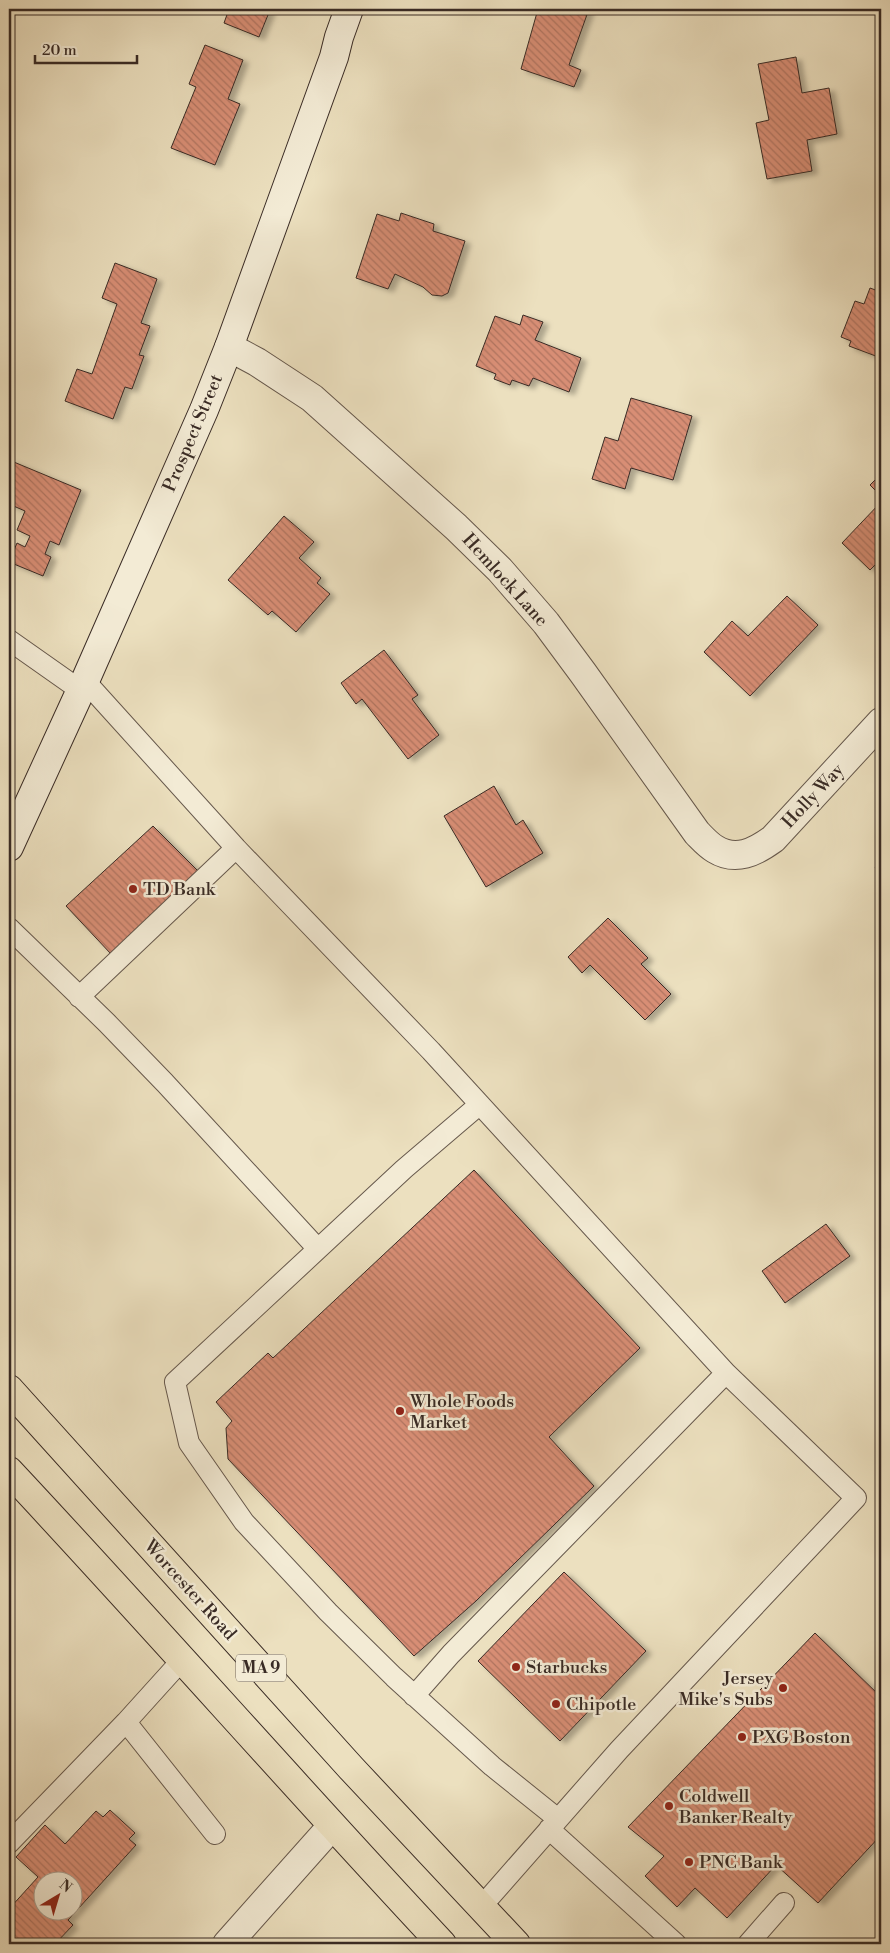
<svg xmlns="http://www.w3.org/2000/svg" width="890" height="1953" font-family="'Libre Bodoni',serif">
	<style>
		.building { fill: url(#building-back-hatch); stroke: #392b25; fill-rule: evenodd; filter: url(#shadow) }
		.lines { fill: none; stroke-linecap: round; stroke-linejoin: round }
		.lane-casing { stroke: #66584c; stroke-width: 22 }
		.street-casing { stroke: #66584c; stroke-width: 30 }
		.secondary-casing { stroke: #392b25; stroke-width: 30 }
		.highway-casing { stroke: #392b25; stroke-width: 30 }
		.lane { stroke: #f3ebd5; stroke-width: 20 }
		.street { stroke: #f3ebd5; stroke-width: 28 }
		.secondary { stroke: #f3ebd5; stroke-width: 28 }
		.highway { stroke: #ece0bf; stroke-width: 28 }
		.poi-dot { fill: #8f2418; stroke: #f3ebd5; stroke-width: 2 }
		.labels { text-anchor: middle; dominant-baseline: central; stroke-width: 5; stroke-linejoin: round; paint-order: stroke }
		.shield { fill: #f3ebd5; stroke: #71655a; stroke-width: 1 }
		.shield-label { font-size: 16px; font-weight: bold; fill: #392b25 }
		.street-label { font-size: 18px; fill: #392b25; stroke: #f3ebd5 }
		.poi-label { font-size: 18px; fill: #392b25; stroke: #f3ebd5; text-anchor: start }
	</style>
	<defs>
		<pattern id="building-back-hatch" width="6" height="6" patternUnits="userSpaceOnUse" patternTransform="scale(1.25)"><rect width="6" height="6" fill="#d88e75"/><path d="M-1 5l2 2M0 0l6 6M5-1l2 2" fill="none" stroke="#b07460"/></pattern>
		<filter id="shadow"><feDropShadow dx="5.5" dy="3" stdDeviation="2.5" flood-color="#0004"/></filter>
	</defs>
	<rect width="100%" height="100%" fill="#ece0bf"/>
	<filter id="stains"><feTurbulence type="fractalNoise" baseFrequency=".004" numOctaves="4"/><feColorMatrix values="0 0 0 0 .2 0 0 0 0 .09 0 0 0 0 .02 0 0 0 .5 -.17"/></filter>
	<radialGradient id="worn" r=".72"><stop offset=".6" stop-color="#630" stop-opacity="0"/><stop offset="1" stop-color="#630" stop-opacity=".3"/></radialGradient>
	<!-- building -->
	<path class="building" d="M 229,9 L 270,10 L 259,37 L 224,23 Z
		M 538,9 L 589,9 L 569,65 L 581,70 L 574,87 L 521,69 Z
		M 205,45 L 243,60 L 228,99 L 240,104 L 215,165 L 171,148 L 196,87 L 189,84 Z
		M 796,57 L 802,93 L 829,88 L 837,134 L 807,140 L 812,171 L 767,179 L 756,123 L 769,120 L 758,64 Z
		M 401,213 L 434,224 L 433,231 L 465,241 L 448,293 L 442,296 L 432,295 L 423,287 L 395,274 L 388,289 L 356,278 L 377,214 L 399,221 Z
		M 115,263 L 157,279 L 141,323 L 150,326 L 139,355 L 144,356 L 132,389 L 125,387 L 113,419 L 65,401 L 77,369 L 92,374 L 117,304 L 102,298 Z
		M 870,288 L 881,292 L 881,358 L 849,346 L 851,341 L 841,337 L 855,301 L 864,304 Z
		M 523,315 L 543,322 L 535,340 L 581,358 L 569,392 L 533,378 L 529,386 L 512,380 L 510,385 L 494,379 L 496,374 L 476,366 L 495,316 L 520,325 Z
		M 631,398 L 692,416 L 673,480 L 631,468 L 625,489 L 592,479 L 605,437 L 618,441 Z
		M 9,460 L 81,490 L 59,545 L 50,541 L 45,554 L 51,557 L 43,576 L 9,562 L 17,543 L 25,547 L 30,536 L 17,530 L 25,511 L 9,504 Z
		M 879,476 L 881,477 L 881,496 L 870,485 Z
		M 881,502 L 881,559 L 870,570 L 842,543 Z
		M 284,516 L 314,542 L 299,558 L 321,578 L 317,583 L 330,594 L 296,632 L 272,611 L 268,615 L 228,580 Z
		M 787,596 L 818,625 L 750,696 L 704,652 L 732,621 L 748,636 Z
		M 384,650 L 418,695 L 412,699 L 439,735 L 408,759 L 362,699 L 356,704 L 341,683 Z
		M 494,786 L 516,825 L 523,820 L 543,853 L 486,887 L 444,816 Z
		M 153,826 L 199,872 L 111,954 L 66,906 Z
		M 881,860 L 881,872 L 875,868 Z
		M 608,918 L 648,958 L 641,964 L 671,994 L 645,1020 L 590,965 L 582,973 L 568,957 Z
		M 474,1170 L 640,1348 L 549,1437 L 594,1486 L 476,1601 L 414,1656 L 228,1459 L 226,1428 L 232,1421 L 216,1402 L 268,1353 L 273,1358 Z
		M 826,1224 L 850,1256 L 785,1303 L 762,1271 Z
		M 564,1572 L 646,1651 L 560,1741 L 478,1661 Z
		M 815,1633 L 881,1697 L 881,1835 L 818,1903 L 776,1865 L 727,1918 L 695,1888 L 677,1907 L 645,1876 L 664,1856 L 628,1827 Z
		M 110,1810 L 135,1833 L 129,1839 L 136,1845 L 68,1920 L 73,1925 L 55,1944 L 51,1941 L 48,1944 L 10,1944 L 9,1909 L 38,1877 L 16,1857 L 45,1825 L 65,1844 L 96,1811 L 103,1817 ZM 42,1880 L 72,1880 L 72,1910 L 42,1910 Z"/>
	<g class="lines">
		<defs>
			<path id="lane" d="M 9,640 L 80,690
				M 85,681 L 236,848 L 431,1051 L 726,1373 L 856,1498 L 619,1750 L 481,1907
				M 9,928 L 107,1023 L 165,1083 L 318,1249 L 175,1382 L 189,1443 L 244,1522 L 328,1612 L 394,1677 L 492,1766 L 558,1819
				M 79,997 L 236,848
				M 318,1249 L 404,1169 L 479,1105
				M 414,1696 L 451,1654 L 726,1373
				M 126,1722 L 215,1834
				M 549,1829 L 676,1944
				M 9,1843 L 126,1722 L 182,1660
				M 748,1944 L 784,1903"/>
			<path id="street" d="M 229,347 L 257,362 L 312,398 L 456,527 L 500,570 L 546,623 L 583,673 L 697,833 C 702,838 708,845 715,849 C 736,862 755,852 773,839 L 881,722
				M 227,1944 L 332,1826"/>
			<path id="secondary" d="M 9,847 L 85,681 L 204,410 L 229,347 L 334,57 L 339,37 L 349,9"/>
			<path id="highway" d="M 9,1389 L 351,1768 L 516,1944
				M 9,1471 C 155,1627 296,1788 442,1944"/>
		</defs>
		<!-- lane casing -->
		<use href="#lane" class="lane-casing"/>
		<!-- street casing -->
		<use href="#street" class="street-casing"/>
		<!-- secondary casing -->
		<use href="#secondary" class="secondary-casing"/>
		<!-- highway casing -->
		<use href="#highway" class="highway-casing"/>
		<!-- lane -->
		<use href="#lane" class="lane"/>
		<!-- street -->
		<use href="#street" class="street"/>
		<!-- secondary -->
		<use href="#secondary" class="secondary"/>
		<!-- highway -->
		<use href="#highway" class="highway"/>
	</g>
	<!-- markers -->
	<g class="poi-dot">
		<circle cx="133" cy="889" r="5"/>
		<circle cx="400" cy="1411" r="5"/>
		<circle cx="516" cy="1667" r="5"/>
		<circle cx="783" cy="1688" r="5"/>
		<circle cx="556" cy="1704" r="5"/>
		<circle cx="742" cy="1737" r="5"/>
		<circle cx="669" cy="1806" r="5"/>
		<circle cx="689" cy="1862" r="5"/>
	</g>
	<g class="labels">
		<!-- shield labels -->
		<rect class="shield" x="236" y="1654.5" width="50" height="27" rx="4"/>
		<g class="shield-label">
			<text x="261" y="1668">MA 9</text>
		</g>
		<!-- street labels -->
		<g class="street-label">
			<text transform="translate(193 433) rotate(-67)">Prospect Street</text>
			<text transform="translate(505 580) rotate(48)">Hemlock Lane</text>
			<text transform="translate(813 796) rotate(-47)">Holly Way</text>
			<text transform="translate(190 1590) rotate(48)">Worcester Road</text>
		</g>
		<!-- poi labels -->
		<g class="poi-label">
			<text x="143" y="889">TD Bank</text>
			<text x="410" y="1401">Whole Foods<tspan x="410" dy="21">Market</tspan></text>
			<text x="526" y="1667">Starbucks</text>
			<text x="773" y="1678" text-anchor="end">Jersey<tspan x="773" dy="21">Mike's Subs</tspan></text>
			<text x="566" y="1704">Chipotle</text>
			<text x="752" y="1737">PXG Boston</text>
			<text x="679" y="1796">Coldwell<tspan x="679" dy="21">Banker Realty</tspan></text>
			<text x="699" y="1862">PNC Bank</text>
		</g>
	</g>
	<!-- margin -->
	<rect width="890" height="1953" fill="none" stroke="#ece0bf" stroke-width="30"/>
	<rect x="10" y="10" width="870" height="1933" fill="none" stroke="#392b25" stroke-width="2.5"/>
	<rect x="15" y="15" width="860" height="1923" fill="none" stroke="#392b25"/>
	<!-- north arrow -->
	<g transform="translate(58 1896) rotate(38)"><circle r="24" fill="#f3ebd5" stroke="#a99e8f"/>
	<path d="M0-4L9 19L0 12L-9 19Z" fill="#8f2418"/>
	<text y="-8" font-size="14" font-weight="bold" text-anchor="middle" fill="#392b25">N</text>
	</g>
	<!-- scale -->
	<path d="M35 55v8h102v-8" fill="none" stroke="#392b25" stroke-width="2.5"/>
	<text x="42" y="55" font-size="15" fill="#392b25" stroke="#f3ebd5" stroke-width="4" paint-order="stroke">20 m</text>
	<rect width="100%" height="100%" filter="url(#stains)"/>
	<rect width="100%" height="100%" fill="url(#worn)"/>
</svg>
